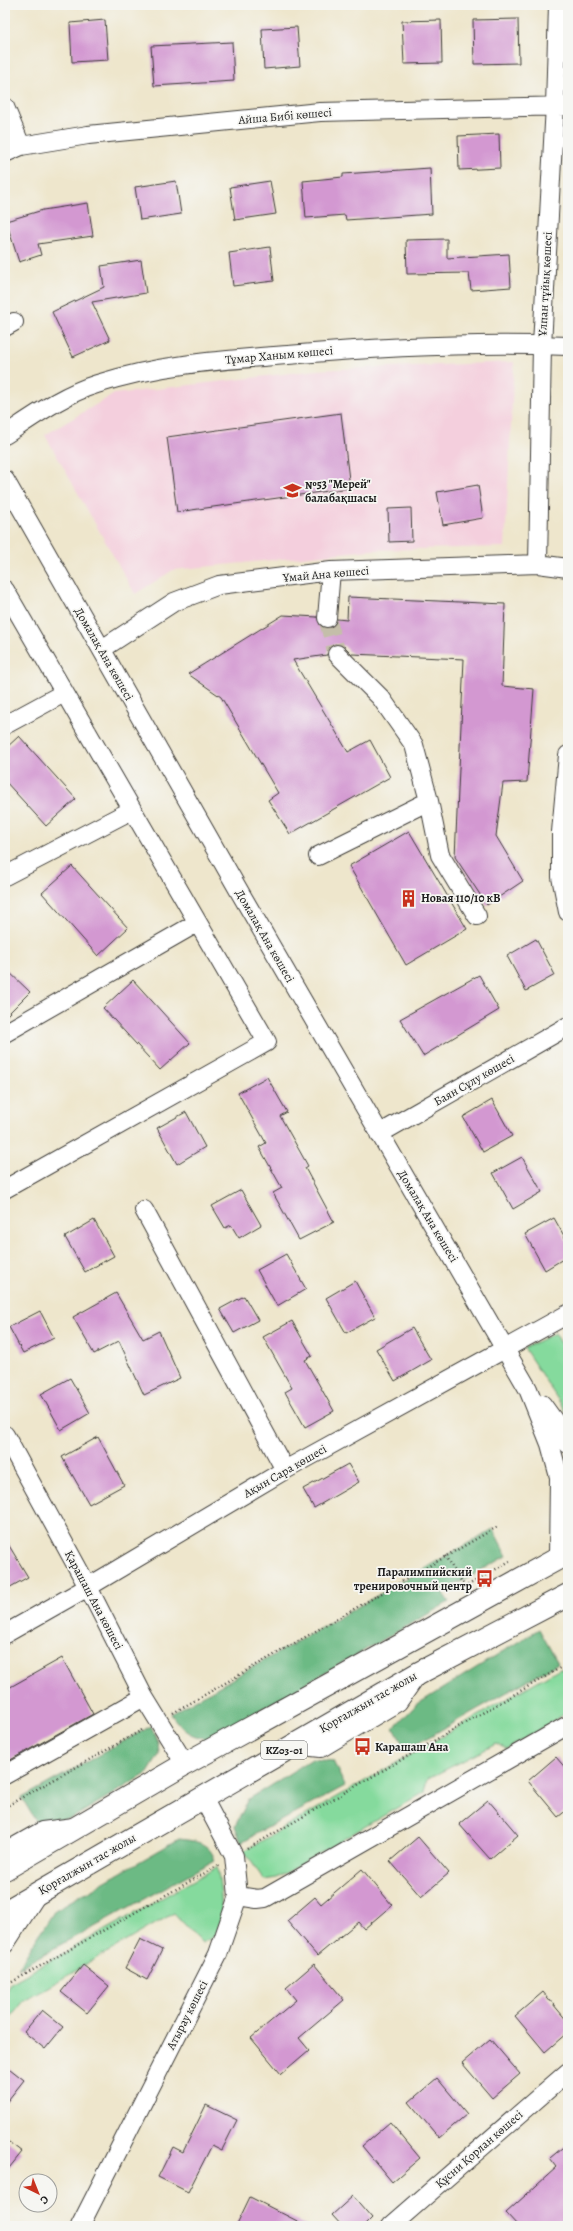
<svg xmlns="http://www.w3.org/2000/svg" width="573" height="2231" font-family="Alegreya,serif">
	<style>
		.built { fill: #f4cfdd }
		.green { fill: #85da9d; stroke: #507b5c }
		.forest { fill: #6cba84; stroke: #446b50 }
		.building { fill: #d398d1 }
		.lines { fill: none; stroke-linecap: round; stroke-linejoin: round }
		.minor-tunnel { stroke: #c4bea9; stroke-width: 18; stroke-dasharray: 18 9; stroke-linecap: butt }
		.minor-casing { stroke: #3c3a36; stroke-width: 20 }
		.major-casing { stroke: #3c3a36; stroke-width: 24 }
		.path { stroke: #3c3a36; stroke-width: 2.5; stroke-dasharray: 1 3; stroke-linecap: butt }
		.minor { stroke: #fff; stroke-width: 18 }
		.major { stroke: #fff; stroke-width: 22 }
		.labels { text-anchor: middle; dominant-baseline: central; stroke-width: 3.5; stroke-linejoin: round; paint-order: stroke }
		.shield { fill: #f6f6f2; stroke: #5d5d5c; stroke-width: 1 }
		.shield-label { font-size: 11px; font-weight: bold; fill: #1c1c1c }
		.street-label { font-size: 12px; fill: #1c1c1c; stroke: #f6f6f2 }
		.poi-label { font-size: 12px; font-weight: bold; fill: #1c1c1c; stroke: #f6f6f2; text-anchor: start }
	</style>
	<rect width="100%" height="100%" fill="#f6f6f2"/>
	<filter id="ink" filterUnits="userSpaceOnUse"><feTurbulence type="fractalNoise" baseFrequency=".025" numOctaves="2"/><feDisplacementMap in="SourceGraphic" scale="8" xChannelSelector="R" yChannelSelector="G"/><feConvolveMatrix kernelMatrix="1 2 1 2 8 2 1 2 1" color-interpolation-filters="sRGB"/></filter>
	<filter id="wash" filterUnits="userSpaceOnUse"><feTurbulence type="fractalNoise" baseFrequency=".012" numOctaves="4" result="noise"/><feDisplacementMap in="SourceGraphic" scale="16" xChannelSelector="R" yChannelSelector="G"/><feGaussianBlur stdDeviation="0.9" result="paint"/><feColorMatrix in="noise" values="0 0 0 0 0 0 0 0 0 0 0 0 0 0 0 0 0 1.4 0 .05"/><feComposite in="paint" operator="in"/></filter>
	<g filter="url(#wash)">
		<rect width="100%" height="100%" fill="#eee6cc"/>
		<!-- built -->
		<path class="built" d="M 514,362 L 505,547 L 371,550 L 173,570 L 135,594 L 45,435 L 114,394 L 317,370 Z"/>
		<!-- green -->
		<path class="green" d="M 555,1333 L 568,1355 L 568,1415 L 524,1348 Z
			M 560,1668 L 568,1672 L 568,1712 L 507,1749 L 496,1744 L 427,1779 L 424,1792 L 277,1878 L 264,1880 L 244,1851 Z
			M 217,1867 C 220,1884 227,1923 213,1937 C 210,1939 205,1941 202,1943 L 174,1913 L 24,2001 L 10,2018 L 5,2014 L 5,1997 L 9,1984 Z"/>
		<!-- forest -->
		<path class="forest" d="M 493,1529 L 507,1556 L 442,1592 L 449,1602 L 209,1739 C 189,1736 183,1731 171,1714 Z
			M 539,1629 L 558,1663 L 406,1750 L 394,1728 L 416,1705 Z
			M 151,1726 L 158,1742 L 159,1755 L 148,1773 L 72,1818 L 38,1825 L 22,1798 Z
			M 312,1759 L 333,1761 L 345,1786 L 241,1842 L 235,1826 L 249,1799 Z
			M 179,1839 C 196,1841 209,1842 215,1860 L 18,1968 L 55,1910 Z"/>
		<g id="blocks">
			<!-- building -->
			<path class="building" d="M 518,19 L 519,63 L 474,64 L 473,20 Z
				M 105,20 L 108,60 L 72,62 L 70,23 Z
				M 441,20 L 442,63 L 404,64 L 402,21 Z
				M 297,27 L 300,66 L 264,69 L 262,29 Z
				M 232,42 L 234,81 L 154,86 L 151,46 Z
				M 499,134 L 500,168 L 459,170 L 458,136 Z
				M 430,168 L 432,214 L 346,220 L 345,215 L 306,218 L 303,181 L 343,177 L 343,174 Z
				M 176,181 L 181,214 L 140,220 L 135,187 Z
				M 270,181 L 276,214 L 235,220 L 230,187 Z
				M 88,203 L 93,236 L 38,244 L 41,255 L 19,262 L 6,221 L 43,210 Z
				M 447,239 L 447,258 L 509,254 L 511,287 L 471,290 L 469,273 L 407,274 L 406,240 Z
				M 270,247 L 274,281 L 233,286 L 229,253 Z
				M 141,260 L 146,293 L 92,302 L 110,340 L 73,357 L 52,312 L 104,287 L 101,266 Z
				M 341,413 L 350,488 L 177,512 L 167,437 Z
				M 478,485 L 483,518 L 443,525 L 437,492 Z
				M 411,508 L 412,541 L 389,542 L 388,509 Z
				M 348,597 L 505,604 L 502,686 L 534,689 L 527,782 L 503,783 L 496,836 L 523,881 L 487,905 L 455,857 L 464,659 L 352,654 L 344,646 L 335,644 L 329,647 L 327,655 L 293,660 L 348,752 L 370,740 L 390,777 L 290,834 L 268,800 L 278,793 L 221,697 L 188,674 L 283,615 L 317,617 L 321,627 L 332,627 L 337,619 L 347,620 Z
				M 19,736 L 76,799 L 46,826 L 5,781 L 5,749 Z
				M 409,831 L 467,929 L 406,965 L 349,866 Z
				M 72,866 L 128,928 L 98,956 L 42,893 Z
				M 536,939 L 555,975 L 526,991 L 507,956 Z
				M 5,968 L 30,992 L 5,1017 Z
				M 479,975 L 499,1010 L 423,1056 L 400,1019 Z
				M 133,980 L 190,1043 L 160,1070 L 103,1008 Z
				M 267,1077 L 287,1112 L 280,1116 L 308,1166 L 305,1168 L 334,1222 L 299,1240 L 273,1193 L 282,1188 L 259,1147 L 266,1143 L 238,1093 Z
				M 492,1100 L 512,1136 L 483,1152 L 463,1117 Z
				M 186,1112 L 205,1147 L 177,1164 L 157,1128 Z
				M 522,1157 L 542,1192 L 513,1209 L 493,1173 Z
				M 241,1190 L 261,1225 L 239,1238 L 231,1225 L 225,1228 L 212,1206 Z
				M 554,1218 L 568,1243 L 568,1256 L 545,1270 L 525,1234 Z
				M 94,1220 L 114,1256 L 85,1272 L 65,1237 Z
				M 286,1254 L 306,1289 L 277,1306 L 257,1270 Z
				M 355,1281 L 375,1317 L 346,1333 L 326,1298 Z
				M 116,1293 L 143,1339 L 159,1331 L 180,1378 L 144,1395 L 119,1341 L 94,1354 L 73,1317 Z
				M 244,1296 L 258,1320 L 234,1333 L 220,1309 Z
				M 40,1311 L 54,1338 L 23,1353 L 9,1327 Z
				M 292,1321 L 312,1356 L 305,1360 L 334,1411 L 305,1427 L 285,1392 L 292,1388 L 263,1337 Z
				M 412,1328 L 431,1360 L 395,1381 L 376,1349 Z
				M 70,1378 L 90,1413 L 61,1430 L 41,1394 Z
				M 98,1437 L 124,1485 L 89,1504 L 62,1457 Z
				M 348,1464 L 359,1482 L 314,1508 L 303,1489 Z
				M 5,1539 L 28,1577 L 5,1590 Z
				M 62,1658 L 93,1714 L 5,1763 L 5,1690 Z
				M 556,1757 L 568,1771 L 568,1809 L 558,1817 L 528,1781 Z
				M 488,1800 L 518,1835 L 490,1859 L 459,1824 Z
				M 418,1837 L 449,1873 L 421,1897 L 390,1861 Z
				M 362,1869 L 392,1905 L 364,1929 L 358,1922 L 317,1956 L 287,1921 L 315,1897 L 321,1904 Z
				M 140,1939 L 162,1950 L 147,1980 L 125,1968 Z
				M 314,1964 L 344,2000 L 299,2038 L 309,2050 L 281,2074 L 251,2038 L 296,2000 L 286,1988 Z
				M 83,1965 L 109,1986 L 87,2013 L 61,1992 Z
				M 543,1992 L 568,2022 L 568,2032 L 545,2052 L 515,2016 Z
				M 42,2010 L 63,2027 L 45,2049 L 24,2032 Z
				M 490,2039 L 520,2074 L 492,2098 L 462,2063 Z
				M 5,2065 L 24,2080 L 5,2104 Z
				M 437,2078 L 467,2114 L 439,2138 L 409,2102 Z
				M 206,2105 L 237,2120 L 222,2150 L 212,2145 L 188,2192 L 158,2177 L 173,2147 L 183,2152 Z
				M 390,2122 L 420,2158 L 392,2182 L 362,2146 Z
				M 5,2139 L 22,2152 L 5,2173 Z
				M 568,2143 L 568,2220 L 561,2226 L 518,2226 L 506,2213 L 557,2167 L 550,2158 Z
				M 353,2196 L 372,2218 L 364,2226 L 342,2226 L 332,2215 Z
				M 250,2197 L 307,2226 L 236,2226 Z"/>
		</g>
	</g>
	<g filter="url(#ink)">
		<use href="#blocks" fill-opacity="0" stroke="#3c3a36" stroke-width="1"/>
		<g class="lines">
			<!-- minor-tunnel -->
			<path class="minor-tunnel" d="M 327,618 L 337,654"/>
			<defs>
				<path id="minor" d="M 5,107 L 21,146
					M 5,153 L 21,146 L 88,135 L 320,112 L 568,106
					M 5,327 L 14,322
					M 5,435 C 34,416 64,394 97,384 C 159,364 223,360 288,355 C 381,347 475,342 568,346
					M 5,480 L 242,896 L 528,1389 L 550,1444 L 559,1477 L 558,1558
					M 538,564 L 542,345 L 555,105 L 558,5
					M 5,590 L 267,1042 L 5,1189
					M 327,618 L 331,571
					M 102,649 L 174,602 L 219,585 L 331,571 L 538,564 L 568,568
					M 5,725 L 64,693
					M 568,755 L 561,832 L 561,877 L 568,912
					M 429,801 L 440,855 L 477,916
					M 318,856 L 429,801 L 414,745 L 381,698 L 337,654
					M 5,876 L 132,810
					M 5,1033 L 197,923
					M 379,1134 L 568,1026
					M 144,1210 L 285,1470
					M 542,1404 L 563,1433 L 568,1444
					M 5,1435 L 88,1587 L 144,1697 L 185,1764
					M 5,1634 L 88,1587 L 285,1470 L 568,1314
					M 293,1745 L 321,1748 L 398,1702 L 417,1675
					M 5,1775 L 144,1697
					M 5,1852 L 42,1831 L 74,1827
					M 238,1896 L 257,1899 L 265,1898 L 568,1725
					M 5,1944 L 38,1893
					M 80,2226 L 218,1954 L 238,1896 L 234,1856 L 202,1796
					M 391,2226 L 568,2072"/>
				<path id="major" d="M 5,1869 L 185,1764 L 568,1553
					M 5,1912 L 419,1673 L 568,1595"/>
			</defs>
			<!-- minor casing -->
			<use href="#minor" class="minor-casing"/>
			<!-- major casing -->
			<use href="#major" class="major-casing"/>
			<!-- path -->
			<path class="path" d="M 445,1556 L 465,1587 L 510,1561
				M 173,1713 L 497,1527
				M 5,1807 L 144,1729
				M 247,1849 L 560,1668
				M 5,1986 L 219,1865"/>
			<!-- minor -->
			<use href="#minor" class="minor"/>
			<!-- major -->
			<use href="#major" class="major"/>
		</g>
	</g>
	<!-- icons -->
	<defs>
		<symbol id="school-bare" viewBox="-9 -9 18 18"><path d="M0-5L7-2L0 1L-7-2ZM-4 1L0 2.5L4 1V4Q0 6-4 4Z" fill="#c8321e" stroke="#f6f6f2" stroke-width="2.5" paint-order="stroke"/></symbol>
		<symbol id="building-bare" viewBox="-9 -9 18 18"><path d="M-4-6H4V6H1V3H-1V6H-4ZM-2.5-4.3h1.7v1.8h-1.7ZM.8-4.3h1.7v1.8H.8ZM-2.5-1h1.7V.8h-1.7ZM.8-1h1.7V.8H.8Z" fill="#c8321e" stroke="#f6f6f2" stroke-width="2.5" paint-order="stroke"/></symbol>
		<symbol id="bus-bare" viewBox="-9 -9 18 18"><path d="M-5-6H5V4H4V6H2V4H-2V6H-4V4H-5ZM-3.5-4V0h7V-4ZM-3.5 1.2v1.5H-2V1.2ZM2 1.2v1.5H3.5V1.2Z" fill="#c8321e" stroke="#f6f6f2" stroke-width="2.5" paint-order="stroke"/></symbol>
	</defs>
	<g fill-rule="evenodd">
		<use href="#school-bare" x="280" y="478" width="25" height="25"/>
		<use href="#building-bare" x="396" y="886" width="25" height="25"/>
		<use href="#bus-bare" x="472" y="1566" width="25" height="25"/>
		<use href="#bus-bare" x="350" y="1734" width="25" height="25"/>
	</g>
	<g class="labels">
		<!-- shield labels -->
		<rect class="shield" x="261" y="1741" width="46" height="18" rx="3"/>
		<g class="shield-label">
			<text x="284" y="1750">KZ03-01</text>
		</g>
		<!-- street labels -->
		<g class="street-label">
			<text transform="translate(285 116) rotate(-5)">Айша Бибі көшесі</text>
			<text transform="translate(545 284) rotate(-87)">Ұлпан тұйық көшесі</text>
			<text transform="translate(279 355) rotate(-5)">Тұмар Ханым көшесі</text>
			<text transform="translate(326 574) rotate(-5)">Ұмай Ана көшесі</text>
			<text transform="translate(104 654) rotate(60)">Домалақ Ана көшесі</text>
			<text transform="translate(265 936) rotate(60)">Домалақ Ана көшесі</text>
			<text transform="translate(474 1080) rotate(-30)">Баян Сұлу көшесі</text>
			<text transform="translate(428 1216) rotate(59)">Домалақ Ана көшесі</text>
			<text transform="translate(285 1471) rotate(-30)">Ақын Сара көшесі</text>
			<text transform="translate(94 1600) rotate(62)">Қарашаш Ана көшесі</text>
			<text transform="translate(368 1702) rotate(-30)">Қорғалжын тас жолы</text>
			<text transform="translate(87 1864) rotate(-30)">Қорғалжын тас жолы</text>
			<text transform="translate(187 2015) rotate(-63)">Атырау көшесі</text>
			<text transform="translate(479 2149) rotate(-41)">Құсни Қорлан көшесі</text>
		</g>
		<!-- poi labels -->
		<g class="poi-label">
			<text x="305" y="484">№53 "Мерей"<tspan x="305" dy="14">балабақшасы</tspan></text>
			<text x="421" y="898">Новая 110/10 кВ</text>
			<text x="472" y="1572" text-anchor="end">Паралимпийский<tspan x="472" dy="14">тренировочный центр</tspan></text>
			<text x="375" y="1747">Карашаш Ана</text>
		</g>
	</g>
	<!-- margin -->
	<rect width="573" height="2231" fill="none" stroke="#f6f6f2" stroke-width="20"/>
	<!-- north arrow -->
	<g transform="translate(38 2193) rotate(137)"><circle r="19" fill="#f6f6f2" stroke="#9f9f9c"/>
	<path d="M0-3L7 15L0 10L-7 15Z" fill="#c8321e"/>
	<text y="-6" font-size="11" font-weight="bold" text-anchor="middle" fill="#1c1c1c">С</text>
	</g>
</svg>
